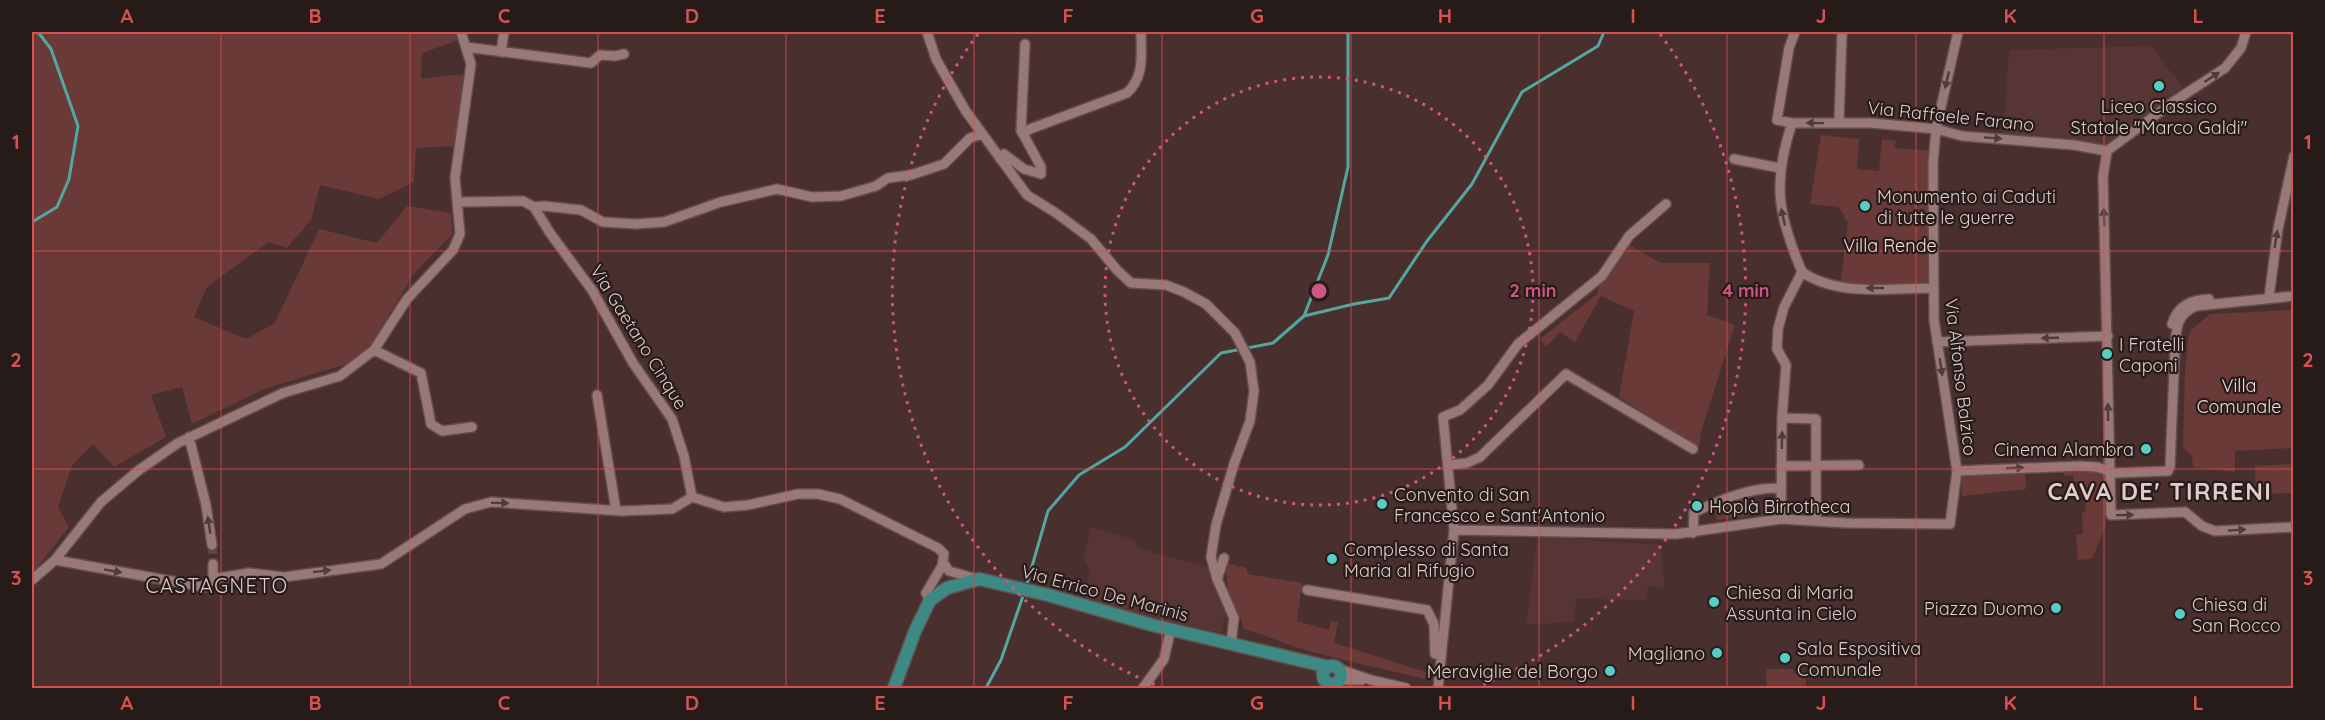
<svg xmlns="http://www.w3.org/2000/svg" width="2325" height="720" font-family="Quicksand,sans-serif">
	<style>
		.built { fill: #573534 }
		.green { fill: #693a38 }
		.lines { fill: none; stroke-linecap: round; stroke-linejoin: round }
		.stream { stroke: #54a7a1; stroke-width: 3 }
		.minor-tunnel { stroke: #5f4746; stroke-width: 9; stroke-dasharray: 9 4.5; stroke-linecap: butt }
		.minor-casing { stroke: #644d4d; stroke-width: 12 }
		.major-casing { stroke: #644d4d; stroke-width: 15 }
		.minor { stroke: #997977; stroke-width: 9 }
		.major { stroke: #3d8a85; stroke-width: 12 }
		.oneway { fill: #4f3c3b }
		.grid { fill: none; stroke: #d85151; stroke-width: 1.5; stroke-opacity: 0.55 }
		.ring { fill: none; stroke: #cc5783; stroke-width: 3; stroke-dasharray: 3 6 }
		.poi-dot { fill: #56cec4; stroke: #271b1a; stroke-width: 2 }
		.labels { text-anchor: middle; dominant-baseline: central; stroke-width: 4.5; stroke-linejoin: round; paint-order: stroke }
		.poi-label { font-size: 18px; fill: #decdcc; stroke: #271b1a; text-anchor: start }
		.street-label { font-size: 18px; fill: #decdcc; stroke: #271b1a }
		.park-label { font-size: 18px; fill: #f3dbda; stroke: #271b1a }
		.neighbourhood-label { font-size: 20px; letter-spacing: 1.5px; fill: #decdcc; stroke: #271b1a }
		.district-label { font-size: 24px; font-weight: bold; letter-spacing: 1.5px; fill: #decdcc; stroke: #271b1a }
		.centre { fill: #cc5783; stroke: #271b1a; stroke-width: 3 }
		.ring-label { font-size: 18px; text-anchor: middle; font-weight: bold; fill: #cc5783; stroke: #271b1a; stroke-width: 4.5; stroke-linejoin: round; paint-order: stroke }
		.neatline { fill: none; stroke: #d85151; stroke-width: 2 }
		.grid-label { font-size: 20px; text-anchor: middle; font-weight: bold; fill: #d85151 }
	</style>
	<rect width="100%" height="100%" fill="#492f2e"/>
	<!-- built -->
	<path class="built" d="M 2151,46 L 2184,89 L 2109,146 L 2003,134 L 2009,50 Z
		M 1091,527 L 1135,540 L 1137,548 L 1209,567 L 1227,609 L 1221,633 L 1084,603 L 1090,570 L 1083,559 Z
		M 1537,536 L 1660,545 L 1665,588 L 1648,586 L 1647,600 L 1576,599 L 1574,622 L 1526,625 Z"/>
	<!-- green -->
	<path class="green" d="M 32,32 L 456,32 L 458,40 L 422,53 L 421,79 L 463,74 L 456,146 L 416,148 L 414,182 L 379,199 L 320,185 L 311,220 L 287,248 L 268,242 L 207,287 L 194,317 L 246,339 L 275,323 L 319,229 L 377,243 L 407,206 L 451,213 L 452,234 L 413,275 L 372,343 L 350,363 L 264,389 L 192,424 L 182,387 L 151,395 L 166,437 L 114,467 L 93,444 L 72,466 L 58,507 L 69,527 L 32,574 Z
		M 1821,135 L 1859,139 L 1857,169 L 1879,171 L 1882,139 L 1896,141 L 1894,148 L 1935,151 L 1933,288 L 1840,287 L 1848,223 L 1839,207 L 1810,204 Z
		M 1629,245 L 1661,263 L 1710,263 L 1707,315 L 1735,325 L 1702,429 L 1699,447 L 1619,397 L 1634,311 L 1601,296 L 1575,342 L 1560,332 L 1546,347 L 1540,339 L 1597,294 L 1602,276 Z
		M 2293,310 L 2293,448 L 2235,451 L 2235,472 L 2193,467 L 2192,456 L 2183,447 L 2185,369 L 2188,339 L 2191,330 L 2210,314 Z
		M 2293,464 L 2293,493 L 2256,494 L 2255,466 Z
		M 2064,469 L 2104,473 L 2106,525 L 2092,559 L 2078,560 L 2076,535 L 2083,534 L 2082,512 L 2086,511 L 2084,481 L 2074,482 L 2073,475 L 2064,476 Z
		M 2025,471 L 2026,489 L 1962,496 L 1962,474 Z
		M 1749,493 L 1749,516 L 1717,520 L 1715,506 Z
		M 1226,563 L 1246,568 L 1248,574 L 1302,583 L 1297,621 L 1329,630 L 1331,621 L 1338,622 L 1334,643 L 1426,672 L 1425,679 C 1385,669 1345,661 1305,650 C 1284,644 1265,634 1243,629 C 1243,617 1235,609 1230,597 C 1227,586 1226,574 1226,563 Z
		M 1766,669 L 1793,669 L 1793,673 L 1806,674 L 1806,688 L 1767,688 Z"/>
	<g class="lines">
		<!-- stream -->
		<path class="stream" d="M 32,222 L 57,207 L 69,179 L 78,126 L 51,49 L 38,32
			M 1304,316 L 1354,304 L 1389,298 L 1427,241 L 1472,184 L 1522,92 L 1598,46 L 1604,32
			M 1026,587 L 1048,511 L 1079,475 L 1125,447 L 1221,353 L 1273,343 L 1304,316 L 1328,255 L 1348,167 L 1348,32
			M 986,688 L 1001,660 L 1024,593"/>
		<!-- minor-tunnel -->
		<path class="minor-tunnel" d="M 212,545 L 213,564"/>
		<defs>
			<path id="minor" d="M 927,32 L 936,59 L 965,110 L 1027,195 L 1056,213 L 1091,239 L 1117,270 L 1131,283 L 1166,285 L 1184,292 L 1206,304 L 1235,333 L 1250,362 L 1254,391 L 1250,421 L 1234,464 L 1216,525 L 1211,557 L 1217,579 L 1234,618 L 1231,643
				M 1795,32 L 1789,48 L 1777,120 L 1792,123 L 1871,123 L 1936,129 L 1962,136 L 2074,145 L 2107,151
				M 2246,32 L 2241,48 L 2225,68 L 2173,102 L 2107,151 L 2103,177 L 2111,515 L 2185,512 L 2202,526 L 2215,531 L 2294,527
				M 466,47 L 591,63 L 600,55 L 615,56 L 624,54
				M 501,52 L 504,32
				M 1839,121 L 1842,32
				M 1792,123 C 1772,183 1778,215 1802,272
				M 1023,134 L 1021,131 L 1025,44
				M 1000,159 L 1004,154 L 1024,169 L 1041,174 L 1041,167 L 1023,134 L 1030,129 L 1127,93 C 1145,76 1141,55 1141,32
				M 1734,159 L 1780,168
				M 458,202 L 523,201 L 534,207 L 550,233 L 592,290 L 633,363 L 672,419 L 684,456 L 692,497 L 724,507 L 748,505 L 798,494 L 818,494 L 840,499 L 938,548 L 944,554 L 942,566 L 926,593 L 930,600
				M 534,207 L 544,206 L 581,210 L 603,222 L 636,224 L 664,222 L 721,202 L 777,189 L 812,197 L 841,196 L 876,186 L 888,178 L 911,175 L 944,164 L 970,138 L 982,134
				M 1802,272 C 1838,297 1891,288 1933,288
				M 2269,297 L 2278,229 L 2294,156
				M 2172,324 C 2178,305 2191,300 2209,299
				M 1937,342 L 2108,336
				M 374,350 L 421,373 L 431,424 L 442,431 L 472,427
				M 597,395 L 616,510
				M 1782,418 L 1816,419 L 1816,520
				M 189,437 L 206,505 L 212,545
				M 1448,465 L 1467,463 L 1480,457 L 1566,374 L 1693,449
				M 1781,466 L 1859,465
				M 1957,471 L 2080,466 L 2097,467 L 2115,473 L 2168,471 L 2170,467 L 2175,347 C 2176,328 2177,314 2196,306 L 2294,296
				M 1781,519 L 1782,418 L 1786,365 L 1777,349 L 1778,329 L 1784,307 L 1802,272
				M 1454,530 L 1676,534 L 1781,519 L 1846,523 L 1950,524 L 1957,471 L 1934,320 L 1933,164 L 1936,129 L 1958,32
				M 1693,533 L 1694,512 C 1722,500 1749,487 1781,488
				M 55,560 L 205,587 L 213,579 L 249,573 L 284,577 L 381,564 L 465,509 L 491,502 L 622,511 L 672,509 L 692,497
				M 943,562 L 949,571 L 977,579
				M 213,564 L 213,579
				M 1217,579 L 1224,558
				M 32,580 L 55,560 L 101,502 L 139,470 L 178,443 L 283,393 L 340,376 L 374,350 L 407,299 L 453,250 L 460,234 L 455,178 L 471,64 L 461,32
				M 1307,590 L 1427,610 L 1434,624 L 1435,654 L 1441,656
				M 1339,669 L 1371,680 L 1406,688
				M 1340,680 L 1362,680
				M 1143,688 L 1164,659 L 1171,629
				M 1438,688 L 1454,530 L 1443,417 L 1460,410 L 1488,385 L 1518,344 L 1602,276 L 1629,236 L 1666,204"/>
			<path id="major" d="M1323 675a9 9 0 1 1 18 0a9 9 0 1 1-18 0Z
				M 894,688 L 915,631 L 930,600 L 947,588 L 979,579 L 1048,595 L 1152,625 L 1329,667"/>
		</defs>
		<!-- minor casing -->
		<use href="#minor" class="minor-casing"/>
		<!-- major casing -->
		<use href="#major" class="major-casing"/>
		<!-- minor -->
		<use href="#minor" class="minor"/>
		<!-- major -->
		<use href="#major" class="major"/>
	</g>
	<!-- one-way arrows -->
	<defs><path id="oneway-solid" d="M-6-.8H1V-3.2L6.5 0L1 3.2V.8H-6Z" transform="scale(1.5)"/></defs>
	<g class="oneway">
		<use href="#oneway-solid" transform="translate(2212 77) rotate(-33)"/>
		<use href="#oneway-solid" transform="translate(1947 80) rotate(103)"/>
		<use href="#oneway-solid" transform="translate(1815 123) rotate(-179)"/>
		<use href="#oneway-solid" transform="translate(1993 138) rotate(4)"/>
		<use href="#oneway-solid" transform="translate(1783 217) rotate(-103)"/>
		<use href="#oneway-solid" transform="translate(2104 217) rotate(-92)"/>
		<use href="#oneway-solid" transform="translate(2276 239) rotate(-81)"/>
		<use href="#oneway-solid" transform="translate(1875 288) rotate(-180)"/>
		<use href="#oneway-solid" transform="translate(2050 338) rotate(178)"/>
		<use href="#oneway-solid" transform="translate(1941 367) rotate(81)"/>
		<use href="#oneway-solid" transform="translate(2108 412) rotate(-91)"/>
		<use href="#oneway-solid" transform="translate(1782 440) rotate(-89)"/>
		<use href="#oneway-solid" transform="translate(2015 468) rotate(-3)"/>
		<use href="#oneway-solid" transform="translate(500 503) rotate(1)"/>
		<use href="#oneway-solid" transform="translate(2125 515) rotate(-1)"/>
		<use href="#oneway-solid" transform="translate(209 525) rotate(-99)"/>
		<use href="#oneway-solid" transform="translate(2237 530) rotate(-4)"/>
		<use href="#oneway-solid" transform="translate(113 571) rotate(10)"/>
		<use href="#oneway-solid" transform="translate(322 571) rotate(-7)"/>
	</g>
	<!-- grid -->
	<path class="grid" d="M 221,32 L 221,688M 410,32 L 410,688M 598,32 L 598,688M 786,32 L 786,688M 974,32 L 974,688M 1162,32 L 1162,688M 1351,32 L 1351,688M 1539,32 L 1539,688M 1727,32 L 1727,688M 1916,32 L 1916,688M 2104,32 L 2104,688M 32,251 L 2294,251M 32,469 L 2294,469"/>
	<!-- distance rings -->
	<g class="ring">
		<circle cx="1319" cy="291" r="214"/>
		<path d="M1163 688A427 427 0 0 1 978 34M1660 34A427 427 0 0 1 1475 688"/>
	</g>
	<!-- markers -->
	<g class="poi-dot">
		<circle cx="2159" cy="86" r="6"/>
		<circle cx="1865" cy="206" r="6"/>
		<circle cx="2107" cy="354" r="6"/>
		<circle cx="2146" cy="449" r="6"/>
		<circle cx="1382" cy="504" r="6"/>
		<circle cx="1697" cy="506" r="6"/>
		<circle cx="1332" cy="559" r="6"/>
		<circle cx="1714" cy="602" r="6"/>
		<circle cx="2056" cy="608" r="6"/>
		<circle cx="2180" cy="614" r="6"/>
		<circle cx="1717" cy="653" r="6"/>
		<circle cx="1785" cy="658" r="6"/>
		<circle cx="1610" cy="671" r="6"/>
	</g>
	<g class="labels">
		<!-- poi labels -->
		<g class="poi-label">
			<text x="2159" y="106" text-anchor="middle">Liceo Classico<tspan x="2159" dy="21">Statale "Marco Galdi"</tspan></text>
			<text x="1877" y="196">Monumento ai Caduti<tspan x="1877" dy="21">di tutte le guerre</tspan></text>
			<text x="2119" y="344">I Fratelli<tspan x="2119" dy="21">Caponi</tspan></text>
			<text x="2134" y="449" text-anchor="end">Cinema Alambra</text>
			<text x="1394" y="494">Convento di San<tspan x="1394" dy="21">Francesco e Sant'Antonio</tspan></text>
			<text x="1709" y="506">Hoplà Birrotheca</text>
			<text x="1344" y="549">Complesso di Santa<tspan x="1344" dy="21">Maria al Rifugio</tspan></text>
			<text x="1726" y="592">Chiesa di Maria<tspan x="1726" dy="21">Assunta in Cielo</tspan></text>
			<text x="2192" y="604">Chiesa di<tspan x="2192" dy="21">San Rocco</tspan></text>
			<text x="2044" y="608" text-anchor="end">Piazza Duomo</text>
			<text x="1797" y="648">Sala Espositiva<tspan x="1797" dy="21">Comunale</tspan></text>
			<text x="1705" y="653" text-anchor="end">Magliano</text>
			<text x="1598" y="671" text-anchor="end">Meraviglie del Borgo</text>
		</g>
		<!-- street labels -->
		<g class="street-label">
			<text transform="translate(1951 116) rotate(6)">Via Raffaele Farano</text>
			<text transform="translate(639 337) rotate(58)">Via Gaetano Cinque</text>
			<text transform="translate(1961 377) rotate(83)">Via Alfonso Balzico</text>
			<text transform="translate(1105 593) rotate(15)">Via Errico De Marinis</text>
		</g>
		<!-- park labels -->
		<g class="park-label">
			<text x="1890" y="245">Villa Rende</text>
			<text x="2239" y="385">Villa<tspan x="2239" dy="21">Comunale</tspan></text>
		</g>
		<!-- neighbourhood labels -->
		<g class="neighbourhood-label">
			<text x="217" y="585">CASTAGNETO</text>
		</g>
		<!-- district labels -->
		<g class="district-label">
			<text x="2160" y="491">CAVA DE' TIRRENI</text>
		</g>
	</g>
	<circle cx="1319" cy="291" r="9" class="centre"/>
	<g class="ring-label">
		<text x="1533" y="297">2 min</text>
		<text x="1746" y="297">4 min</text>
	</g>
	<!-- border -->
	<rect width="2325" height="720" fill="none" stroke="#271b1a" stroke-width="66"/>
	<rect x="33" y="33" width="2259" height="654" class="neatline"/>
	<g class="grid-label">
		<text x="127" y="23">A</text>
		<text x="315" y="23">B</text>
		<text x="504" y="23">C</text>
		<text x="692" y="23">D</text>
		<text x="880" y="23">E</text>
		<text x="1068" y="23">F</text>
		<text x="1257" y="23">G</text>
		<text x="1445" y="23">H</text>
		<text x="1633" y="23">I</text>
		<text x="1821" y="23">J</text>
		<text x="2010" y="23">K</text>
		<text x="2198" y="23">L</text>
		<text x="16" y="149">1</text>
		<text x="2308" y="149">1</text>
		<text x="16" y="367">2</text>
		<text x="2308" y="367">2</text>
		<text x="16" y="585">3</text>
		<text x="2308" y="585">3</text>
		<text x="127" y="710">A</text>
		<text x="315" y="710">B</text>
		<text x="504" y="710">C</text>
		<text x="692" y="710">D</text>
		<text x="880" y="710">E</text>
		<text x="1068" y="710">F</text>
		<text x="1257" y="710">G</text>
		<text x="1445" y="710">H</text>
		<text x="1633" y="710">I</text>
		<text x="1821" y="710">J</text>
		<text x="2010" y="710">K</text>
		<text x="2198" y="710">L</text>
	</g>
</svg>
